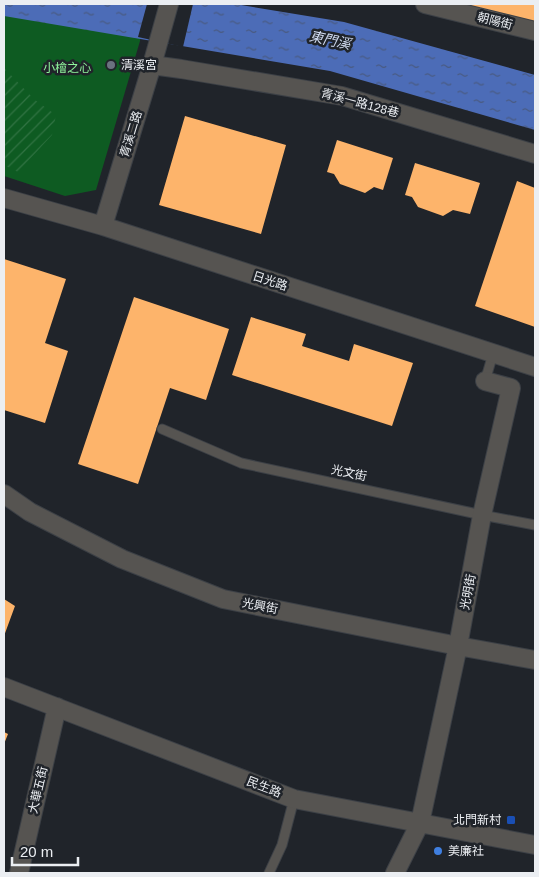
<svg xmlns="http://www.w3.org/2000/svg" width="539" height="877" font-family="Helvetica,'Noto Sans TC',sans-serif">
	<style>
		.park { fill: #0e5b22 }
		.garden { fill: url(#garden-furrows) }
		.water { fill: url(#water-ripples) }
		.pier { fill: #20242a }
		.building { fill: #fdb46b }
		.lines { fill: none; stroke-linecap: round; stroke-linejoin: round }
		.service-casing { stroke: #3c4046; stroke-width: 11 }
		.minor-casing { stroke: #3c4046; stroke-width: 20 }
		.service { stroke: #565451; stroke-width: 9 }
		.minor { stroke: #565451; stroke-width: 18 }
		.worship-dot { fill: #6b7280; stroke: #20242a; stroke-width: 2 }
		.transit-dot { fill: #1a4fb4; stroke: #20242a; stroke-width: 2 }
		.shop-dot { fill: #3f7fe0; stroke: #20242a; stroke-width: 2 }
		.labels { text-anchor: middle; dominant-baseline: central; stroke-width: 5; stroke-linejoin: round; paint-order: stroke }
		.street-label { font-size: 12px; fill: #ebeef2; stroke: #20242a }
		.poi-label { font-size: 12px; fill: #ebeef2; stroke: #20242a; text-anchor: start }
		.park-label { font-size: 12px; fill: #8ff49c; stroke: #20242a }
		.water-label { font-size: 14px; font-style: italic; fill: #d0daef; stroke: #20242a }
	</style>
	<defs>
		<pattern id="garden-furrows" width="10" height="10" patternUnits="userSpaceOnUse" patternTransform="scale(1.25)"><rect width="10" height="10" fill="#0e5b22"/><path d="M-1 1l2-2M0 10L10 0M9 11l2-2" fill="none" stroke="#317343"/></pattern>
		<pattern id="water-ripples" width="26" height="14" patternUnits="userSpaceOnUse" patternTransform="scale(1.25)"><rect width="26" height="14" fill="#4c6cb7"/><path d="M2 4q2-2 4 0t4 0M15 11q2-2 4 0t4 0" fill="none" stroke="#495a80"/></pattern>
	</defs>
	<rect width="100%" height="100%" fill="#20242a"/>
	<!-- park -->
	<path class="park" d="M 4,4 L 145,4 L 140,41 L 96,190 L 65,196 L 4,176 Z"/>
	<!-- garden -->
	<path class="garden" d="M 4,68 L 35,100 L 56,115 L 52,135 L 18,172 L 4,165 Z"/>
	<!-- water -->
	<path class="water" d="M 4,4 L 235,4 L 344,22 L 535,75 L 535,130 L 330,71 L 4,16 Z"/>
	<!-- pier -->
	<path class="pier" d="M 147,4 L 193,4 L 183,47 L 138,37 Z"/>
	<!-- building -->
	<path class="building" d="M 454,4 L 535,4 L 535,34 Z
		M 185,116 L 286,145 L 261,234 L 159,205 Z
		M 337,140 L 393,158 L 383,190 L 374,187 L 365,193 L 340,184 L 334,174 L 327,172 Z
		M 415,163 L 480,183 L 470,214 L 453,210 L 443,216 L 418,207 L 412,197 L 405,195 Z
		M 517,181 L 535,188 L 535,327 L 475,306 Z
		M 4,259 L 66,279 L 45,343 L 68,351 L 45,423 L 4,410 Z
		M 134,297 L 229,329 L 206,400 L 170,388 L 138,484 L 78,464 Z
		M 251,317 L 306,334 L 302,346 L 349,361 L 354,344 L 413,363 L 392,426 L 232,375 Z
		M 4,599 L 15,606 L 4,636 Z
		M 4,732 L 8,734 L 4,744 Z"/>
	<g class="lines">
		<defs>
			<path id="service" d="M 485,381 L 493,354
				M 162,429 L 241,463 L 482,515 L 535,525
				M 269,873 L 282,845 L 294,799"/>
			<path id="minor" d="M 425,4 L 535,31
				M 152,65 L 181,69 L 342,96 L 535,154
				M 4,198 L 103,226 L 535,367
				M 103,226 L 152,65 L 169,4
				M 4,494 L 30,512 L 122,559 L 223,599 L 458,646 L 535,660
				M 4,687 L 294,799 L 535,845
				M 19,873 L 57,707
				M 395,873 L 420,823 L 458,646 L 482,515 L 511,388 L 485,381"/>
		</defs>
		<!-- service casing -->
		<use href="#service" class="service-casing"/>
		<!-- minor casing -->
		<use href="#minor" class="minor-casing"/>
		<!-- service -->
		<use href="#service" class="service"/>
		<!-- minor -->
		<use href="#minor" class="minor"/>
	</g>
	<!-- markers -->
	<circle class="worship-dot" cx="111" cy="65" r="5"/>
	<rect class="transit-dot" x="506" y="815" width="10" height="10" rx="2.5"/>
	<circle class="shop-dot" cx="438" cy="851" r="5"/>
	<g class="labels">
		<!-- street labels -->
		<g class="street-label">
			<text transform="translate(495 21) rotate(14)">朝陽街</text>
			<text transform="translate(360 103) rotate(15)">青溪一路128巷</text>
			<text transform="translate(131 134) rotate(-73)">青溪二路</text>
			<text transform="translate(270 281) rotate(18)">日光路</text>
			<text transform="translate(349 473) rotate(12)">光文街</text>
			<text transform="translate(468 592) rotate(-79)">光明街</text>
			<text transform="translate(260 606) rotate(11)">光興街</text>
			<text transform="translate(264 787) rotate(21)">民生路</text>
			<text transform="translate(38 790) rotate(-77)">大華五街</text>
		</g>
		<!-- poi labels -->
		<g class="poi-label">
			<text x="121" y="65">清溪宮</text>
			<text x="501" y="820" text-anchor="end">北門新村</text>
			<text x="448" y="851">美廉社</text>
		</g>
		<!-- park labels -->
		<g class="park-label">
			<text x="67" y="68">小檜之心</text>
		</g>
		<!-- water labels -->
		<g class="water-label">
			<text transform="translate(330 40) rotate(12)">東門溪</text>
		</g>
	</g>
	<!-- border -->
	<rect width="539" height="877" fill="none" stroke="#ebeef2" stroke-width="10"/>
	<!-- scale -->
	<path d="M12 857v8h66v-8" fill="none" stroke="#ebeef2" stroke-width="2.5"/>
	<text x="20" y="857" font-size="15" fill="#ebeef2" stroke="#20242a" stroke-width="4" paint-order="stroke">20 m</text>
</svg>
